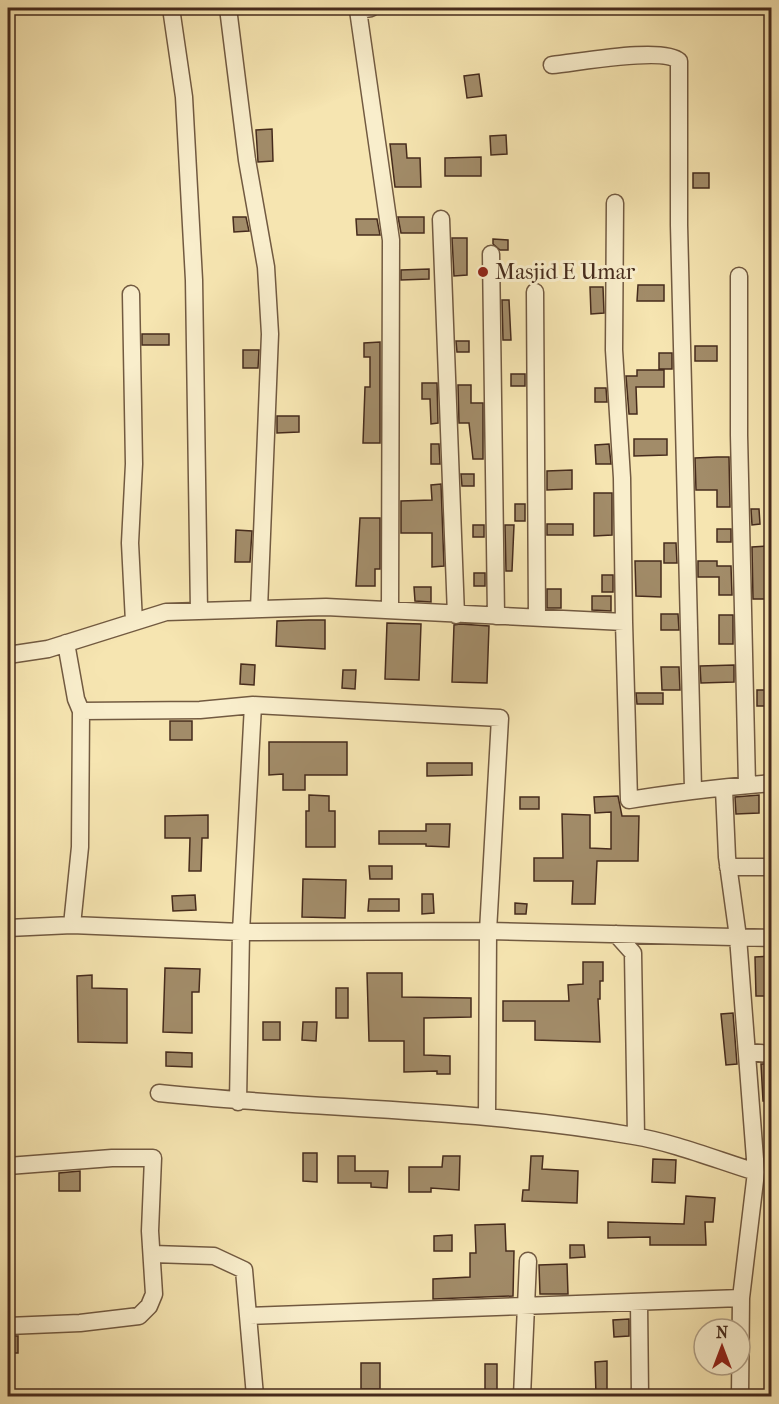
<svg xmlns="http://www.w3.org/2000/svg" width="779" height="1404" font-family="'IM FELL French Canon',serif">
	<style>
		.building { fill: #a28c69; stroke: #462b1c; stroke-width: 1.5 }
		.lines { fill: none; stroke-linecap: round; stroke-linejoin: round }
		.minor-casing { stroke: #725a41; stroke-width: 19 }
		.minor { stroke: #f9eecc; stroke-width: 16 }
		.poi-dot { fill: #8f2418; stroke: #f9eecc; stroke-width: 2 }
		.labels { text-anchor: middle; dominant-baseline: central; stroke-width: 6; stroke-linejoin: round; paint-order: stroke }
		.poi-label { font-size: 22px; fill: #462b1c; stroke: #f9eecc; text-anchor: start }
	</style>
	<rect width="100%" height="100%" fill="#f6e5b1"/>
	<filter id="stains"><feTurbulence type="fractalNoise" baseFrequency=".00333" numOctaves="4"/><feColorMatrix values="0 0 0 0 .2 0 0 0 0 .09 0 0 0 0 .02 0 0 0 .5 -.17"/></filter>
	<radialGradient id="worn" r=".72"><stop offset=".6" stop-color="#630" stop-opacity="0"/><stop offset="1" stop-color="#630" stop-opacity=".3"/></radialGradient>
	<!-- building -->
	<path class="building" d="M 479,74 L 482,96 L 467,98 L 464,76 Z
		M 272,129 L 273,161 L 258,162 L 256,130 Z
		M 506,135 L 507,154 L 491,155 L 490,136 Z
		M 390,144 L 406,144 L 407,158 L 420,158 L 421,187 L 395,187 Z
		M 481,157 L 481,176 L 445,176 L 445,158 Z
		M 693,173 L 709,173 L 709,188 L 693,188 Z
		M 233,217 L 246,217 L 249,231 L 234,232 Z
		M 398,217 L 424,217 L 424,233 L 401,233 Z
		M 356,219 L 377,219 L 380,235 L 357,235 Z
		M 452,238 L 467,238 L 467,275 L 454,276 Z
		M 493,239 L 508,240 L 508,250 L 500,250 L 493,244 Z
		M 429,269 L 429,279 L 401,280 L 401,270 Z
		M 638,285 L 664,285 L 664,301 L 637,301 Z
		M 590,287 L 603,287 L 604,313 L 591,314 Z
		M 502,300 L 509,300 L 511,340 L 503,340 Z
		M 142,334 L 169,334 L 169,345 L 142,345 Z
		M 456,341 L 469,341 L 469,352 L 457,352 Z
		M 380,342 L 380,443 L 363,443 L 365,387 L 370,387 L 370,357 L 364,357 L 364,343 Z
		M 695,346 L 717,346 L 717,361 L 695,361 Z
		M 243,350 L 259,350 L 258,368 L 243,368 Z
		M 659,353 L 672,353 L 672,369 L 659,369 Z
		M 637,370 L 664,370 L 664,387 L 636,387 L 637,414 L 629,414 L 626,376 L 637,376 Z
		M 511,374 L 525,374 L 525,386 L 511,386 Z
		M 422,383 L 437,383 L 438,423 L 431,424 L 430,399 L 422,399 Z
		M 458,385 L 471,385 L 471,403 L 483,403 L 483,459 L 473,459 L 469,423 L 459,423 Z
		M 595,388 L 606,388 L 607,402 L 595,402 Z
		M 277,416 L 299,416 L 299,432 L 277,433 Z
		M 634,439 L 667,439 L 667,455 L 634,456 Z
		M 431,444 L 439,444 L 440,464 L 431,464 Z
		M 609,444 L 611,464 L 596,464 L 595,445 Z
		M 717,457 L 729,457 L 730,507 L 717,507 L 717,490 L 696,490 L 695,458 Z
		M 572,470 L 572,489 L 547,490 L 547,471 Z
		M 461,474 L 474,474 L 474,486 L 462,486 Z
		M 441,484 L 444,566 L 432,567 L 432,533 L 401,533 L 401,501 L 432,500 L 431,485 Z
		M 594,493 L 612,493 L 612,535 L 594,536 Z
		M 515,504 L 525,504 L 525,521 L 515,521 Z
		M 751,509 L 759,509 L 760,524 L 752,525 Z
		M 360,518 L 380,518 L 380,569 L 375,569 L 375,586 L 356,586 Z
		M 547,524 L 573,524 L 573,535 L 547,535 Z
		M 473,525 L 484,525 L 484,537 L 473,537 Z
		M 505,525 L 514,525 L 512,571 L 506,571 Z
		M 717,529 L 731,529 L 731,542 L 717,542 Z
		M 236,530 L 252,531 L 250,562 L 235,562 Z
		M 664,543 L 676,543 L 677,563 L 664,563 Z
		M 767,546 L 771,599 L 753,599 L 752,547 Z
		M 635,561 L 661,561 L 661,597 L 636,596 Z
		M 698,561 L 717,561 L 717,566 L 731,566 L 732,595 L 719,595 L 719,577 L 698,577 Z
		M 474,573 L 485,573 L 485,586 L 474,586 Z
		M 602,575 L 613,575 L 613,592 L 602,592 Z
		M 414,587 L 431,587 L 431,602 L 415,601 Z
		M 547,589 L 561,589 L 561,608 L 547,608 Z
		M 592,596 L 611,596 L 611,611 L 592,610 Z
		M 661,614 L 678,614 L 679,630 L 661,630 Z
		M 719,615 L 733,615 L 733,644 L 719,644 Z
		M 309,620 L 325,620 L 325,649 L 276,646 L 277,621 Z
		M 387,623 L 421,624 L 419,680 L 385,679 Z
		M 460,624 L 489,626 L 487,683 L 452,682 L 454,625 Z
		M 241,664 L 255,665 L 254,685 L 240,684 Z
		M 734,665 L 734,682 L 701,683 L 700,666 Z
		M 661,667 L 679,667 L 680,690 L 662,690 Z
		M 343,670 L 356,670 L 355,689 L 342,688 Z
		M 757,690 L 771,690 L 771,706 L 757,706 Z
		M 636,693 L 663,693 L 663,704 L 637,704 Z
		M 170,721 L 192,721 L 192,740 L 170,740 Z
		M 269,742 L 347,742 L 347,775 L 305,775 L 305,790 L 283,790 L 283,774 L 269,775 Z
		M 427,763 L 472,763 L 472,775 L 427,776 Z
		M 309,795 L 329,796 L 329,811 L 335,811 L 335,847 L 306,847 L 306,811 L 309,811 Z
		M 759,795 L 759,813 L 736,814 L 735,797 Z
		M 618,796 L 622,816 L 639,816 L 638,861 L 597,861 L 595,904 L 572,904 L 573,881 L 534,881 L 534,858 L 563,858 L 562,814 L 590,815 L 590,848 L 611,849 L 611,812 L 595,813 L 594,797 Z
		M 520,797 L 539,797 L 539,809 L 520,809 Z
		M 208,815 L 208,838 L 202,838 L 201,871 L 189,871 L 190,838 L 165,838 L 165,816 Z
		M 426,824 L 450,824 L 449,847 L 426,846 L 426,844 L 379,844 L 379,831 L 426,831 Z
		M 369,866 L 392,866 L 392,879 L 370,879 Z
		M 303,879 L 346,880 L 345,918 L 302,917 Z
		M 422,894 L 433,894 L 434,913 L 422,914 Z
		M 195,895 L 196,910 L 173,911 L 172,896 Z
		M 369,899 L 399,899 L 399,911 L 368,911 Z
		M 515,903 L 527,904 L 526,914 L 515,914 Z
		M 771,956 L 771,996 L 756,996 L 755,957 Z
		M 583,962 L 603,962 L 603,981 L 600,981 L 600,999 L 598,999 L 600,1042 L 535,1040 L 535,1021 L 503,1021 L 503,1001 L 569,1001 L 568,985 L 583,984 Z
		M 165,968 L 200,969 L 199,992 L 192,992 L 192,1033 L 163,1032 Z
		M 367,973 L 402,973 L 402,997 L 471,998 L 471,1017 L 424,1018 L 424,1055 L 450,1056 L 450,1074 L 437,1074 L 437,1071 L 404,1072 L 404,1041 L 369,1041 Z
		M 92,975 L 92,988 L 127,989 L 127,1043 L 78,1042 L 77,976 Z
		M 336,988 L 348,988 L 348,1018 L 336,1018 Z
		M 733,1013 L 737,1064 L 726,1065 L 721,1014 Z
		M 263,1022 L 280,1022 L 280,1040 L 263,1040 Z
		M 303,1022 L 317,1022 L 316,1041 L 302,1040 Z
		M 166,1052 L 192,1053 L 192,1067 L 166,1066 Z
		M 761,1064 L 771,1064 L 771,1101 L 763,1101 Z
		M 303,1153 L 317,1153 L 317,1182 L 303,1181 Z
		M 338,1156 L 355,1156 L 355,1171 L 388,1171 L 387,1188 L 371,1187 L 371,1183 L 338,1183 Z
		M 443,1156 L 460,1156 L 459,1190 L 431,1188 L 431,1192 L 409,1192 L 409,1167 L 442,1167 Z
		M 531,1156 L 543,1156 L 542,1169 L 578,1171 L 577,1203 L 522,1201 L 523,1190 L 529,1190 Z
		M 653,1159 L 676,1160 L 675,1183 L 652,1182 Z
		M 80,1171 L 80,1191 L 59,1191 L 59,1173 Z
		M 686,1196 L 715,1198 L 713,1222 L 705,1222 L 706,1245 L 650,1245 L 650,1237 L 608,1238 L 608,1222 L 684,1224 Z
		M 505,1224 L 506,1251 L 514,1251 L 513,1296 L 433,1299 L 433,1279 L 470,1277 L 470,1253 L 476,1253 L 475,1225 Z
		M 452,1235 L 452,1251 L 434,1251 L 434,1236 Z
		M 570,1245 L 584,1245 L 585,1257 L 570,1258 Z
		M 567,1264 L 568,1294 L 540,1294 L 539,1265 Z
		M 629,1319 L 629,1336 L 614,1337 L 613,1320 Z
		M 8,1336 L 18,1336 L 18,1353 L 8,1353 Z
		M 607,1361 L 607,1395 L 596,1395 L 595,1362 Z
		M 361,1363 L 380,1363 L 380,1389 L 361,1389 Z
		M 485,1364 L 497,1364 L 497,1396 L 485,1396 Z"/>
	<g class="lines">
		<defs>
			<path id="minor" d="M 171,8 L 184,97 L 194,280 L 199,611
				M 228,8 L 247,160 L 266,267 L 270,334 L 259,609
				M 371,8 L 358,10 L 391,240 L 390,610
				M 552,65 C 576,63 663,46 679,61 L 679,225 L 693,789
				M 615,203 L 614,350 L 622,478 L 624,622
				M 441,219 L 456,615
				M 491,254 L 496,616
				M 739,276 L 739,435 L 747,785
				M 535,292 L 537,618
				M 131,294 L 134,464 L 130,543 L 134,622
				M 66,643 L 76,699 L 81,711 L 80,847 L 72,925
				M 8,655 L 48,649 L 166,612 L 326,607 L 624,622 L 629,800 C 677,792 724,787 772,783
				M 81,711 L 200,710 L 253,705
				M 724,789 L 727,857 L 738,937 L 756,1172 L 741,1298 L 740,1396
				M 728,867 L 772,867
				M 8,928 L 72,925 L 241,932 L 488,931 L 487,1116
				M 616,934 L 633,953 L 636,1136
				M 747,1052 L 772,1054
				M 159,1093 C 317,1110 477,1108 634,1136 C 675,1143 717,1160 756,1172
				M 238,1102 L 241,932 L 253,705 L 500,718 L 488,931 L 772,938
				M 8,1166 L 112,1158 L 153,1158 L 150,1231 L 154,1294 L 149,1306 L 139,1316 L 80,1323 L 8,1326
				M 153,1254 L 214,1256 L 244,1270 L 255,1396
				M 639,1302 L 640,1396
				M 250,1316 L 741,1298
				M 522,1396 L 528,1261"/>
		</defs>
		<!-- minor casing -->
		<use href="#minor" class="minor-casing"/>
		<!-- minor -->
		<use href="#minor" class="minor"/>
	</g>
	<!-- markers -->
	<circle class="poi-dot" cx="483" cy="272" r="6"/>
	<g class="labels">
		<!-- poi labels -->
		<g class="poi-label">
			<text x="495" y="272">Masjid E Umar</text>
		</g>
	</g>
	<!-- margin -->
	<rect width="779" height="1404" fill="none" stroke="#f6e5b1" stroke-width="30"/>
	<rect x="9" y="9" width="761" height="1386" fill="none" stroke="#462b1c" stroke-width="3"/>
	<rect x="15" y="15" width="749" height="1374" fill="none" stroke="#462b1c" stroke-width="1.5"/>
	<!-- north arrow -->
	<g transform="translate(722 1347)"><circle r="28" fill="#f9eecc" stroke="#b1a086" stroke-width="1.5"/>
	<path d="M0-4.5L10 22L0 15L-10 22Z" fill="#8f2418"/>
	<text y="-9" font-size="16" font-weight="bold" text-anchor="middle" fill="#462b1c">N</text>
	</g>
	<rect width="100%" height="100%" filter="url(#stains)"/>
	<rect width="100%" height="100%" fill="url(#worn)"/>
</svg>
